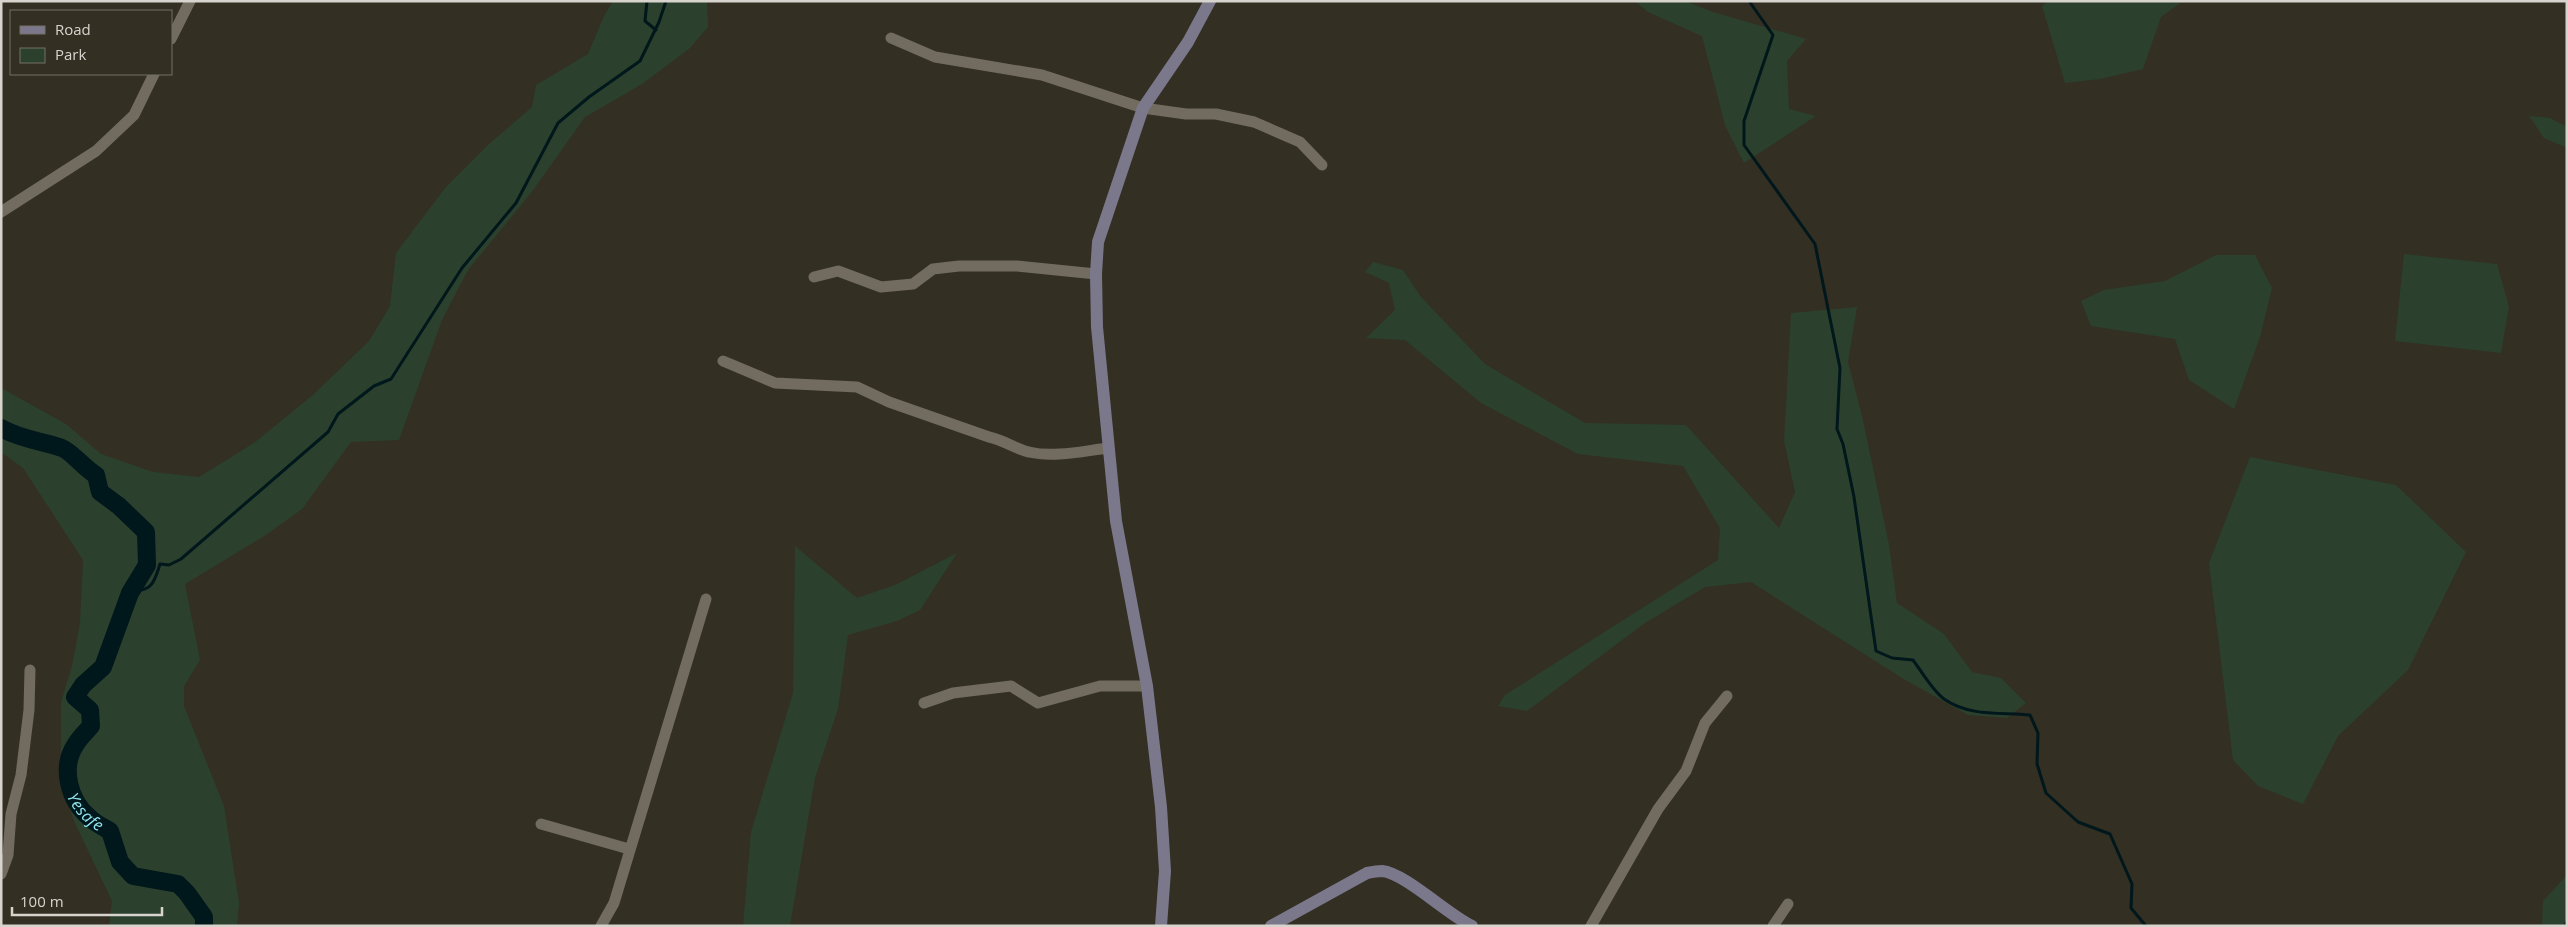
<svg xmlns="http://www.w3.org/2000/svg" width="2568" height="927" font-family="'Open Sans',sans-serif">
	<rect width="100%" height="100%" fill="#332f23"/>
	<path fill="#2b412d" d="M613,1H707L708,27L690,48L642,84L585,117L534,189L468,270L442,320L399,440L351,442L302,509L266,535L185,584L200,660L184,686V706L224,806L239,903L237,926H109L112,901L74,821L61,785V702L72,666L80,623L83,560L23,468L1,452V388L66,424L101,454L153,472L199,477L254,443L314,394L369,341L390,306L396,253L445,188L488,145L532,107L536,85L588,54L604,16Z
		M1635,1L1688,2L1713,12L1806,39L1787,61L1789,109L1816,116L1744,163L1725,125L1702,36L1648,12Z
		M2048,1H2183L2161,17L2143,69L2100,79L2065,83L2042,6Z
		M2529,116L2550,118L2567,127V148L2544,138Z
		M2404,254L2497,264L2509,307L2501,353L2395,341Z
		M2216,255H2255L2272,288L2260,337L2234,409L2189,380L2175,339L2091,326L2081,301L2104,290L2165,281Z
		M1373,262L1403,270L1421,297L1485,364L1585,423L1686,425L1779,528L1795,492L1784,441L1791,313L1857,307L1848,362L1863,420L1889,545L1897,603L1944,634L1972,672L2001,678L2026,703L2007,718L1968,715L1902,678L1751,582L1705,587L1645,623L1527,711L1498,706L1505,695L1718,560L1720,528L1683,466L1578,454L1481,403L1405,340L1366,338L1395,310L1389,283L1365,272Z
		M2250,457L2396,485L2466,552L2408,670L2338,736L2303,804L2258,786L2233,760L2209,563Z
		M795,546L857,598L895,585L957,553L920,610L897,621L848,635L838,709L815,778L790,926H743L751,832L793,693Z
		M2567,875V926H2542L2543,901Z"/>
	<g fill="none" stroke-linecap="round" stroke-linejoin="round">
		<path stroke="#00171b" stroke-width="3" d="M647,1L645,21L656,30
			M1749,1L1773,35L1744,121V145L1815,244L1840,368L1837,429L1843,444L1854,497L1876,651L1892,658L1913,660C1922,672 1932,690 1944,699C1970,717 2001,712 2030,715L2038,733L2037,764L2046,793L2078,822L2110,834L2132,884L2131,908L2146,926
			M132,590C152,593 155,580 160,564L169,565L181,559L328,432L338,414L374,386L391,379L462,268L516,203L558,123L589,97L640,61L659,22L666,1
			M2565,926L2567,921"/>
		<path stroke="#00171b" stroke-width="18" id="s1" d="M1,428C20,439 42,441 62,448C72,452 84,468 96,475L100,492L119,506L146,532L147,565L130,593L103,667L83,685L75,697L90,710L91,726C86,732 80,737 76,744C60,767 69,801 90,818C95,823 103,827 110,831L120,862L133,876L178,884L187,893L204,917V926"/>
		<path stroke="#716c5f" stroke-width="11" d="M891,38L935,57L1042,75L1143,108L1186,114H1216L1254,122L1300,142L1322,165
			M171,39L190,1
			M1,212L96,151L134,115L154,74
			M814,277L838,271L881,287L913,284L933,269L959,266H1017L1096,274
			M723,361L775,383L857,387L889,402L989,437C1004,440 1015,449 1029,452C1054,458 1083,451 1108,448
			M924,703L953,693L1011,686L1038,703L1100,686H1147
			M541,824L629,849
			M1,874L8,855L11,814L21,775L29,710L30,670
			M601,926L614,903L706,599
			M1591,926L1658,809L1686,771L1705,723L1727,696
			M1773,926L1788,904"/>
		<path stroke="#7c788c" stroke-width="12" d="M1161,926L1165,871L1161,807L1147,686L1116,521L1097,327L1096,274L1098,242L1143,108L1188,42L1210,1
			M1271,926L1367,873C1372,872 1378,871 1382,871C1405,873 1448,915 1472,926"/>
	</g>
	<g text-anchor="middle" stroke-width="5" stroke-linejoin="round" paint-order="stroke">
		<g font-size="16" font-style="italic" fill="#93eaf6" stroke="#332f23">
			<text dy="6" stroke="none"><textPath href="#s1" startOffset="506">Yesafe</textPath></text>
		</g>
	</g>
	<rect width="2568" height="927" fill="none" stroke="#d7d4cd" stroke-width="5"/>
	<rect x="10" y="10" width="162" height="65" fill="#332f23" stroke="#757167"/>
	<rect x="20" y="26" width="25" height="8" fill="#7c788c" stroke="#757167"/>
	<text x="55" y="35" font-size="15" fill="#d7d4cd">Road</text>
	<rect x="20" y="48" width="25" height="15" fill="#2b412d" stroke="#757167"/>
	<text x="55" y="60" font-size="15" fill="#d7d4cd">Park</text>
	<path d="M12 907v8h150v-8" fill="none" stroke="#d7d4cd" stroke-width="2.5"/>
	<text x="20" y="907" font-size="15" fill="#d7d4cd" stroke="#332f23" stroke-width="4" paint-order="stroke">100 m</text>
</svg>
